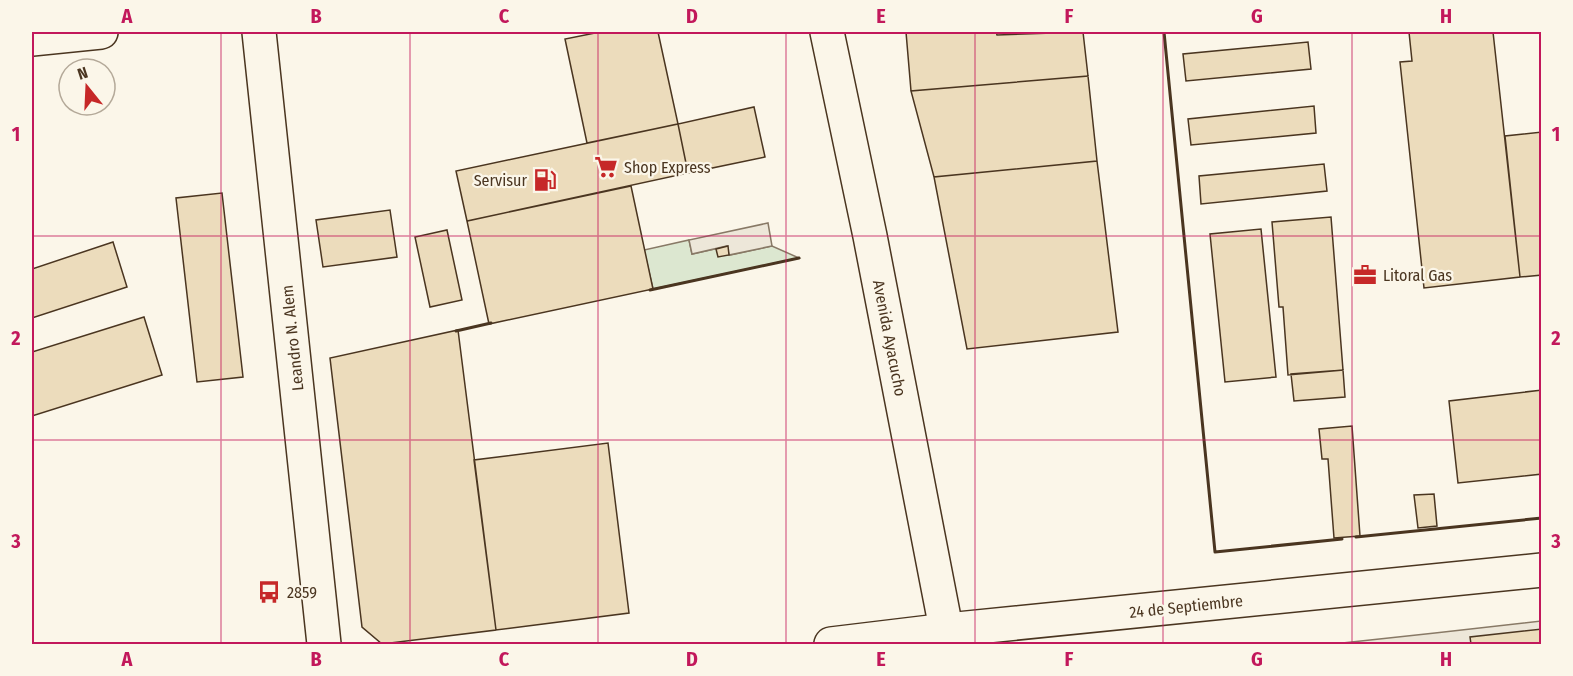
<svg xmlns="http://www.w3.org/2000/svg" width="1573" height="676" font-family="'Fira Sans Condensed',sans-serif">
	<rect width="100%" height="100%" fill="#fbf6e9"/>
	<path fill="#dce7d0" stroke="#887966" stroke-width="1.5" d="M689,240L692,254L728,246L730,255L772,246L799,258L653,289L644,250Z"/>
	<path fill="#ede7d9" stroke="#887966" stroke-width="1.5" d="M768,223L772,246L729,255L727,246L692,254L689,240Z
		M1541,621V644H1333L1435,633Z"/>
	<path fill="#ecdcbc" stroke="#4a3520" stroke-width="1.5" d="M600,32H658L678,124L587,143L565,39Z
		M906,32H996L997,35L1083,32L1088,76L911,91Z
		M1409,32H1493L1520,277L1424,288L1400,62L1412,61Z
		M1308,42L1311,69L1186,81L1183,54Z
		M1088,76L1097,161L934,177L911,91Z
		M1314,106L1316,133L1191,145L1188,119Z
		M754,107L765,157L688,173L678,124Z
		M678,124L688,173L467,221L456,171Z
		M1542,132V275L1520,277L1505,136Z
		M1097,161L1118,332L967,349L934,177Z
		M1324,164L1327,191L1201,204L1199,176Z
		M631,186L653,289L489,324L467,221Z
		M222,193L243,377L197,382L176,198Z
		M390,210L397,257L323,267L316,220Z
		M1331,217L1343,370L1288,375L1283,307H1279L1272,222Z
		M1261,229L1276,377L1225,382L1210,234Z
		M447,230L462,300L430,307L415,237Z
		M113,242L127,287L32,318V269Z
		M728,246L729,255L718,257L716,249Z
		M144,317L162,375L32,416V352Z
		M458,330L496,630L382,644L362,627L330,358Z
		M1343,370L1345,397L1294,401L1291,374Z
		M1542,390V474L1458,483L1449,401Z
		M1352,426L1360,536L1334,538L1328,459H1322L1319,429Z
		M608,443L629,613L496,630L474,460Z
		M1434,494L1437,526L1418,528L1414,495Z
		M1542,629V644H1471L1470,637Z"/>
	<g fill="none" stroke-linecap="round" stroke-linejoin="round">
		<g stroke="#4a3520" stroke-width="36">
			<path id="minor" d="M831,644L947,630L1542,570"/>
		</g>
		<g stroke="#4a3520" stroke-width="36">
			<path id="secondary" d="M259,32L324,644
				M827,32L870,236L949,644
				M32,39L101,32"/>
		</g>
		<use href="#minor" stroke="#fbf6e9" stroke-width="33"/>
		<use href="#secondary" stroke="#fbf6e9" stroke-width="33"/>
		<path stroke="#4a3520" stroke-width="3" d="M1164,32L1215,552L1342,539
			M650,290L799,258
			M456,331L491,323
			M1356,537L1542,518"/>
	</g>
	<path fill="none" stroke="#c2185b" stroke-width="1.5" stroke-opacity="0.55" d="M221,32V644M410,32V644M598,32V644M786,32V644M975,32V644M1163,32V644M1352,32V644M32,236H1542M32,440H1542"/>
	<defs>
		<g id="supermarket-bare" transform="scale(1.8)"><path d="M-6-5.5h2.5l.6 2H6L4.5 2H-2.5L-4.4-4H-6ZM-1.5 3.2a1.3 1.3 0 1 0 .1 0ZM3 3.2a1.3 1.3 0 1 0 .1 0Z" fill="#c62828" stroke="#fbf6e9" stroke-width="2.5" paint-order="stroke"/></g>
		<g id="fuel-bare" transform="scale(1.8)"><path d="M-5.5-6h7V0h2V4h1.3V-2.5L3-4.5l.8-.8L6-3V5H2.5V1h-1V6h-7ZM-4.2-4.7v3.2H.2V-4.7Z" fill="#c62828" stroke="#fbf6e9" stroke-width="2.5" paint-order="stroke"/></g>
		<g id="office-bare" transform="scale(1.8)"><path d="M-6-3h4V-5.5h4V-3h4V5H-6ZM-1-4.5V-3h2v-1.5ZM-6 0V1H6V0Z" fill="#c62828" stroke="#fbf6e9" stroke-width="2.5" paint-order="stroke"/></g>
		<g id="bus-bare" transform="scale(1.8)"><path d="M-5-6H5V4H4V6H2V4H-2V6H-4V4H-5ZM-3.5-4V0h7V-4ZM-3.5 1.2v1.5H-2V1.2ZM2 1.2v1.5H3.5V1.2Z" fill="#c62828" stroke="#fbf6e9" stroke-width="2.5" paint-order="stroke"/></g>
	</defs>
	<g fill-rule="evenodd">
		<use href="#supermarket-bare" x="606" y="167"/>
		<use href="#fuel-bare" x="545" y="180"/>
		<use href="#office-bare" x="1365" y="275"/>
		<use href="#bus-bare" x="269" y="592"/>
	</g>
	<g text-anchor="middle" stroke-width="4.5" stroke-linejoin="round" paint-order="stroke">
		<g font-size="16" fill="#4a3520" stroke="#fbf6e9" text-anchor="start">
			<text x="624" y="173">Shop Express</text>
			<text x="527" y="186" text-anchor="end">Servisur</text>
			<text x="1383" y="281">Litoral Gas</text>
			<text x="287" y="598">2859</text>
		</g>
		<g font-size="16" fill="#4a3520" stroke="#fbf6e9">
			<text transform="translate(292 338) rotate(-96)" y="6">Leandro N. Alem</text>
			<text transform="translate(890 338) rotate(79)" y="6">Avenida Ayacucho</text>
			<text transform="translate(1186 606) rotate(-6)" y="6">24 de Septiembre</text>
		</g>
	</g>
	<rect width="1573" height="676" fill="none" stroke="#fbf6e9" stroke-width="66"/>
	<g transform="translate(87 87) rotate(342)"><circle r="28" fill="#fbf6e9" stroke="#b4a999" stroke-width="1.5"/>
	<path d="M0-4.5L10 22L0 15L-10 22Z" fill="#c62828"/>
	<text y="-9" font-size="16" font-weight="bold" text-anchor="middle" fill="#4a3520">N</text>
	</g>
	<rect x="33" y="33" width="1507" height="610" fill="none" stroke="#c2185b" stroke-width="2"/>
	<g font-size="20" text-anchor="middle" font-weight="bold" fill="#c2185b">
		<text x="127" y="23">A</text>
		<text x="316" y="23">B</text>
		<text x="504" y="23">C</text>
		<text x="692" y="23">D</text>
		<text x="881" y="23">E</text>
		<text x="1069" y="23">F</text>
		<text x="1257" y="23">G</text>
		<text x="1446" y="23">H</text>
		<text x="16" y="141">1</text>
		<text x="1556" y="141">1</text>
		<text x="16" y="345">2</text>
		<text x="1556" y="345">2</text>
		<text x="16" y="548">3</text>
		<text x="1556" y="548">3</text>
		<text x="127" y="666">A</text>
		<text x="316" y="666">B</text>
		<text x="504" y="666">C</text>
		<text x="692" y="666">D</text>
		<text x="881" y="666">E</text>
		<text x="1069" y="666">F</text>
		<text x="1257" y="666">G</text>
		<text x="1446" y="666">H</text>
	</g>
</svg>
